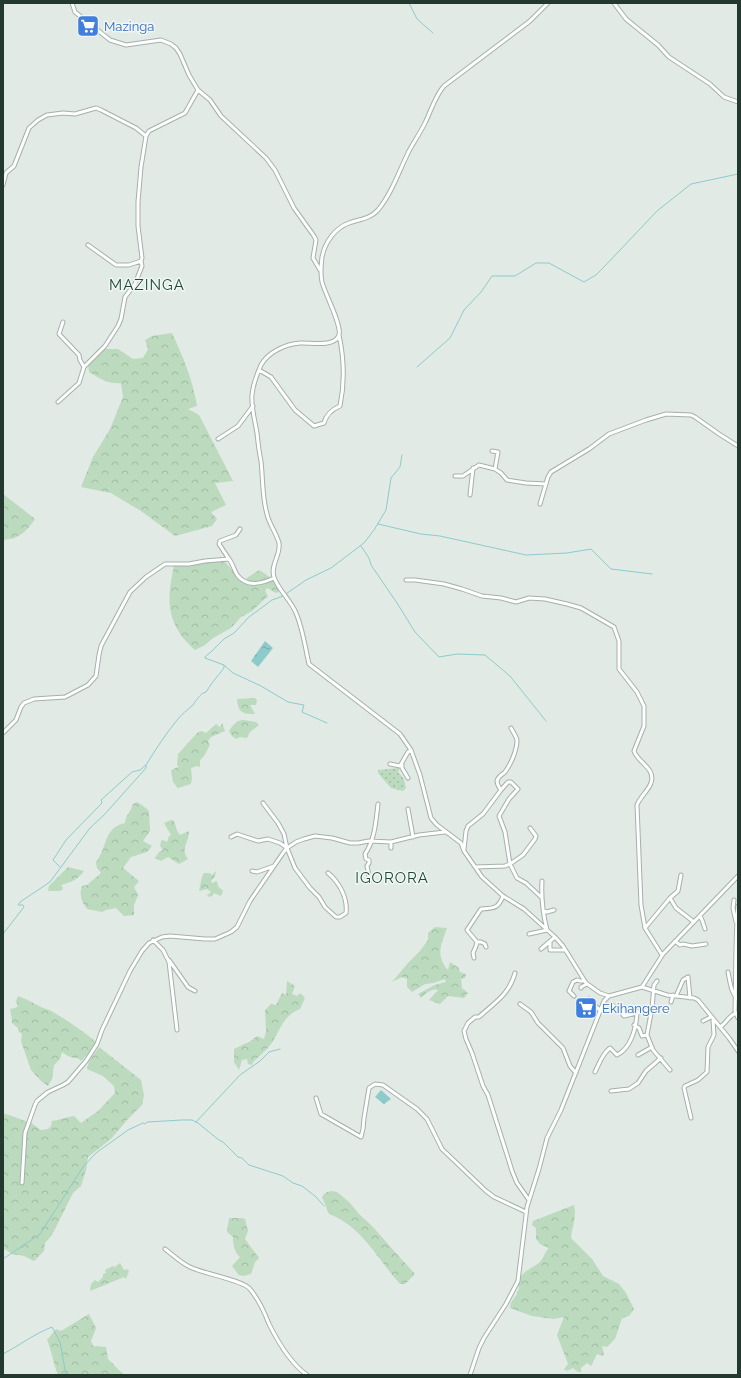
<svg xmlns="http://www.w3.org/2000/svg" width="741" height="1378" font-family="Raleway,sans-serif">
	<defs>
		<pattern id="forest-crowns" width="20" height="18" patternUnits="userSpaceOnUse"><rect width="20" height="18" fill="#bbdabe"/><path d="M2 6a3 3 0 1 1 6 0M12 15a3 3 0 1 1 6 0" fill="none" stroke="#a0bca4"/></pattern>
		<pattern id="park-dots" width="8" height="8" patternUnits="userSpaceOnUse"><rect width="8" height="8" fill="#bbdabe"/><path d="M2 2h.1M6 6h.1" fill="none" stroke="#a0bca4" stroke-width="1.8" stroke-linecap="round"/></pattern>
		<pattern id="water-ripples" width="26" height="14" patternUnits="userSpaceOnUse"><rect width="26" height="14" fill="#8dcbcb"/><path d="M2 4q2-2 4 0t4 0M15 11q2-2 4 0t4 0" fill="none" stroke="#73a6a5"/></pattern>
	</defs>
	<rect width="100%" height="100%" fill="#e1eae4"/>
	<path fill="url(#forest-crowns)" d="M172,333C183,357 193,380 197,406L188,409L199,415L233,481L215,483L226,505L211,512L217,519L212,526L175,536L141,511L111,493L81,487L93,457L110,429L123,397L121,383C110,385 99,378 89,372L88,364L98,349H118L133,359L143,358L148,349L145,340L152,336Z
		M3,494L35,519C26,532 19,539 3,540Z
		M224,561C233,570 237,579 248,584L247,578L259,570C269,575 275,582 279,592L276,593L267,588L265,591L268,596L252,611L241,617L231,628L213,638L205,645L195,650C191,647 188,643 184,639C165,615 168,594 174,566Z
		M255,698L257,700L256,705H250L255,714C242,714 238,712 237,699Z
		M243,720L256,722L259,725L250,732L247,738L240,737L236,739L232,736L229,731C233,725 235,721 243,720Z
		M222,723L225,731L211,737L208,741L210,745L204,756L200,760V767L197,766L191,768L192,778L191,784L178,788L173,782L171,771L175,768L179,767L177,765L178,754L198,732L201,731L206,733L216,724L220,727Z
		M137,802L142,805L149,811L150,831L143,841L152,846L147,852L131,857L123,868L139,881L134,887L138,895L134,905V915L124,916L116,908L106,910L102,912L87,909C81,901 79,895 82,886L87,885L101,873L97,868L96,862C108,847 103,828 125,823C126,813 131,813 133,804Z
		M171,820H173C177,826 175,829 180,835L189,831C189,843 180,848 188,859L179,864L168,857L161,861L155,858L159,852L163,850L160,846L161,841L163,840L167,842L169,836L171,835L164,823Z
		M68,867L84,871C78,880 71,882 61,885L63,889L60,891H48L49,886Z
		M216,871L215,876L211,881L212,883L217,881L218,886L223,891L221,896L214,893L212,896L209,897L207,895L210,893L211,892L207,889L199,891L202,877L204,873H209L212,875Z
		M435,927L447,928C441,945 435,955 448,970L450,962L459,968L460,972L466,974L465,978L461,979L462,988L468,993L464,998L448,996L440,1004L429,1000L438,990C432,988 425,994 421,998L418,994L435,985L446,982L445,979L433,983L425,984L412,992L407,987V979L402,977L392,982L408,963L420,951L428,940V933Z
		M287,981L295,986L292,994L297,996L300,993L305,998L300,1009C282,1016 281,1030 271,1044C266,1051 259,1056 253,1062L252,1065L248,1064L247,1059L242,1060L239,1070L234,1062V1049L251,1041L257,1036L264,1039L266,1031L265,1010L271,1004L276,1005L282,993L286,995Z
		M18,996C27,999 33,1003 41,1007C45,1009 49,1009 53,1012C68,1021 83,1031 96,1042L90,1052L81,1061L78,1058C71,1058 68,1056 62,1052L60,1059L54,1065L52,1079L48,1086L41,1081L31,1070L23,1047L21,1041L22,1034L18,1031V1028L12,1023V1020L10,1009L15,1008L18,1006L16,1001Z
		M99,1047L141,1080L144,1095L142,1105L127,1120L111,1139L88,1157L86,1170L81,1186L73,1193L52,1235L45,1243L44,1251L34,1261L24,1256L12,1254L3,1248V1113L31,1123L41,1130L48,1129L51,1126L52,1121C60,1120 66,1117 74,1116L81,1123L98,1111L115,1093L114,1086L103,1076L87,1069L89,1061Z
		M331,1191L337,1192L349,1202L359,1214L373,1227L394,1251L415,1274L405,1284H400C378,1260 362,1226 329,1214L322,1197L325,1193Z
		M574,1205C577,1217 572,1227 571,1238L592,1259L603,1276L619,1284L626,1293L634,1309L629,1316L622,1318L615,1339L607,1347L602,1346L604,1354L602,1356L597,1354L591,1366L587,1363L581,1368V1372H578L573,1368L567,1371L564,1369L568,1364L557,1335L564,1317L554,1319L532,1316L510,1308C510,1300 516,1298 518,1291C520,1288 518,1285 518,1282C521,1271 534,1268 541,1261C544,1257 544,1253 549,1248L540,1244L536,1239V1228L532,1225L533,1221Z
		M229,1218H241L245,1219L248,1231L245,1239L259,1258L255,1262L251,1274L244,1276L239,1275L232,1266L240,1257C234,1252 233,1244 233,1237L227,1232Z
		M120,1263L124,1270L127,1269L129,1271L126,1279L124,1277L90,1291L91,1284L95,1280L98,1282L103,1277V1274L106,1273L105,1270L113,1266L115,1267Z
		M89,1314L96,1328L91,1341L93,1346L106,1347L108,1359L124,1375H58C53,1363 52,1351 47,1340L56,1329L61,1331Z"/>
	<path fill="url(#park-dots)" d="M399,768H400L398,772L404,779L406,788L403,791L391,788L378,773V770Z"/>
	<path fill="url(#water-ripples)" d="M265,641L273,648L258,667L251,661Z
		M381,1090L391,1099L384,1104L375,1097Z"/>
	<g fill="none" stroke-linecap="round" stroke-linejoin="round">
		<path stroke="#8dcbcb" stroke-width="1" d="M409,3L417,19L433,33
			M417,367L450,338L464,310L481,292L492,276H515L536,263H549L584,282L596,275L603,268L657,211L691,184L738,174
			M378,524L421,534L440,536L526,555L567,553L591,549L611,569L652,574
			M361,546L369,558L371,565L397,603L415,632L439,657L457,654L485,655L510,676L546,721
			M224,665L233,673L261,686L288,702L304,705L302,712L327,723
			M60,867L53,860L66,840L102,803L101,800L132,772L140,770L146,765
			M3,934L24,907L23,905H18L20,902L50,882L90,828L104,815L146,768V765C156,749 166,733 178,719C182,714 187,710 192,706C197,700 199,694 206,692L212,683L224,668V665L205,658V657L212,651L224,639L234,633L249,617L272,600L283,596L306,580L331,568L364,543L374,530L386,510L391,478L400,467L402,455
			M196,1122L240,1075L260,1061L269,1052L280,1049
			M3,1259L40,1234L83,1167L96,1153L128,1130L143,1123L145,1124L147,1122L182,1120H192L198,1123L219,1140L223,1142L238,1157L242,1158L249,1165L283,1176L293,1183L302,1186L315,1196L324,1206
			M3,1354C20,1345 34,1334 52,1327L60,1342L66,1375"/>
		<g stroke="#a4b1aa" stroke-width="5">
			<path id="minor" d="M72,3L75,12L110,40L126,45L161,40L171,44L176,48L180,54L189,75L198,90L210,100L221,116L266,158L275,170L294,208L314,236L316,240L313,258L320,270
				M548,3L530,21L444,86C435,96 431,111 425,123C420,133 414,142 409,151C399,171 392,193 378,210C370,219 360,219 349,223C335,228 325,242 322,257C321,266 320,273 322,282C325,294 342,325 339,335C335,348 309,342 300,343C286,344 268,352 261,365C257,374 253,384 252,395C251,407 255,421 257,433C258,443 259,452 261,461C263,479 262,497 267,514C269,524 276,532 279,543C281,555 270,565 274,577C278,590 291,600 296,613C303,629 305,647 309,664L400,734L411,750L420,775L431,818L437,825L461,843L464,851L482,877L503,896L524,909L555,937L563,946L586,983L600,993L609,996
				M614,3L626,19L658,45L669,57L710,84L724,97L738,102
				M3,185L6,173L14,166L29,128L38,120L47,115L63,113L75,114L96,108L101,110L136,128L146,136
				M88,245L116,265H129L141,261L142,258L138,226V202L141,167L146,136L149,131L185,113L198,90
				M63,322L59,334L79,355L80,360L84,367
				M259,370L271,377L295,410L314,426L324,423C326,415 333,409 340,406C345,382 344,358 339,335
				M58,402L79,383L84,367L105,346L118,326L121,319L125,297L135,284L142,266L141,261
				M218,439L238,426L253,406
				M492,451L498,452L495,469
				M455,476H463L479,465L495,469L501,473L507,480L526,483L546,484
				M470,495L473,468
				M540,504L548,477L551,472L589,449L609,434L646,420L666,414L691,415L695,417L719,434L738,446
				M229,559L219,544L220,541L236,535L240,529
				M406,580H415L444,584L462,589L482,596L501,598L516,602L529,598L545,599L567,604L581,608L614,627L619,641V669L637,692L644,706V726L634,751C638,763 656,768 651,783C648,791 640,797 637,805L641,905L645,928L662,955
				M3,733L16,720L21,707L24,703L34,699L65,697L88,685L96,676L99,655L101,646L130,592L146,577L165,564H189L205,561L229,559C233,564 234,571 238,576C248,588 263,583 274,578
				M390,764L400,766L408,752L411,750
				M402,764V768L408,778
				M263,803L278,823L284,834L287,848
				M408,809L413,837
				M530,828L536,836L535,839L523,855L510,864L517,878L526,883L542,898
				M231,837L237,834L258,841L268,839L280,843L287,848L295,868L310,888L319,897L325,907L336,917H340L346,913C348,898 339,882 328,873
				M391,842V848
				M464,849L466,831L468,826L483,814L501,790C499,787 497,785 497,781C498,776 502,775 505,772C511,764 517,750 517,740C516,736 513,732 511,728
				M475,867L505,866L510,864L505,832L499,816L509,799L518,789L511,782H508L501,790
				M252,871L257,872L274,866
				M369,882V876L367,866L369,863V860L366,859L365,854C375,840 376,820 378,804
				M670,898L676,908L694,922
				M734,900L733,908L736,922
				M738,906C735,941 736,976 735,1011L738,1018
				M544,911L547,912L554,910
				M700,916L702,920L705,929
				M645,928L670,898L678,891L681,875
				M529,934L547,930C543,914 541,898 542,881
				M153,940L163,950L169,962L177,1030
				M550,941V950H565
				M675,941L680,945L683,944L692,946L706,944
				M477,942H481L485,944L486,947
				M541,949L555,937
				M474,958L473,953L476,946L477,942L467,930L481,909C494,908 498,909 503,896
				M169,960L188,987L195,991
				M728,972C730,981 731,994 738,999
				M515,973C509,995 494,1003 479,1017H475L468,1023L464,1031L466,1039L472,1053L483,1086L488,1095L508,1158L512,1171L517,1183L529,1200
				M642,987L667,995L694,998L698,1000L729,1038L738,1051
				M581,988V987L587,984
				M574,996L569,991L573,982L577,980L580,981H585
				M676,996L683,980L688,977L690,998
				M589,999V1004L594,1005L601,1011
				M671,1002L673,995
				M520,1004L531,1012L538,1023L563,1048L570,1066L576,1073
				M603,1005H611L623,1009L640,1012
				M652,1008L647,1035L653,1050L670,1070
				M624,1009L623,1015L624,1016L637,1013L652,1008L654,985L657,981
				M703,1021L711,1017
				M634,1025L639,1028L642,1036L647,1035
				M720,1027C727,1023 728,1016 736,1013
				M638,1055L652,1047
				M595,1072C599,1064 602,1054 610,1048L617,1055C631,1048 636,1029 637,1013
				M611,1091L629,1089L638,1083L646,1071L661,1058
				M316,1098L321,1114L361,1137L363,1129L364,1118L369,1088L375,1084L383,1085L417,1109L427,1119L442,1149L486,1191L494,1197L526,1212
				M691,1118L684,1088L685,1086L698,1080L707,1072L708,1047L714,1035L713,1020
				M22,1183L25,1133L35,1105L37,1101L48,1092L63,1085L68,1082L86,1061L97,1044L102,1030L130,971L142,951L149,943L162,937L170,936L205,939H215L231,932L237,927L250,901L283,853L287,848L296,842L304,839L315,836L332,838L350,843H358L369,841L391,842L419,835L445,832
				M165,1249C173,1255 181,1263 190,1267C204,1274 243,1280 250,1289C259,1300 264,1311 269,1324C278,1342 290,1363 307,1375
				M470,1375L479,1348L484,1338L506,1304L518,1281L527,1207L539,1169L547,1138L561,1110L604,1001L609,996L642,987L663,954L738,876"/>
		</g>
		<use href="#minor" stroke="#fff" stroke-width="3"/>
	</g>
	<defs>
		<g id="supermarket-square" transform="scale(1.15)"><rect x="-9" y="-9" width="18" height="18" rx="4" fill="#3f7fe0" stroke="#f1f7f3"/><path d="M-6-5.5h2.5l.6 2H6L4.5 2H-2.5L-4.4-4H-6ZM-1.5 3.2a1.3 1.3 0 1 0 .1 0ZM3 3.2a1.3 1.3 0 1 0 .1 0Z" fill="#fff"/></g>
	</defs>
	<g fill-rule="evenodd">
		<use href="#supermarket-square" x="88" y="26"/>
		<use href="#supermarket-square" x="586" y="1008"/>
	</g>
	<g text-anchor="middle" stroke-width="3" stroke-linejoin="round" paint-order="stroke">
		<g font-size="13" fill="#366cbe" stroke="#f1f7f3" text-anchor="start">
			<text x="104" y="31">Mazinga</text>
			<text x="602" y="1013">Ekihangere</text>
		</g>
		<g font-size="15" letter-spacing="1" fill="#204939" stroke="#f1f7f3">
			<text x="147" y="290">MAZINGA</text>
			<text x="392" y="883">IGORORA</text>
		</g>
	</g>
	<rect width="741" height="1378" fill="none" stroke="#23392f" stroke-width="8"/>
</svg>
